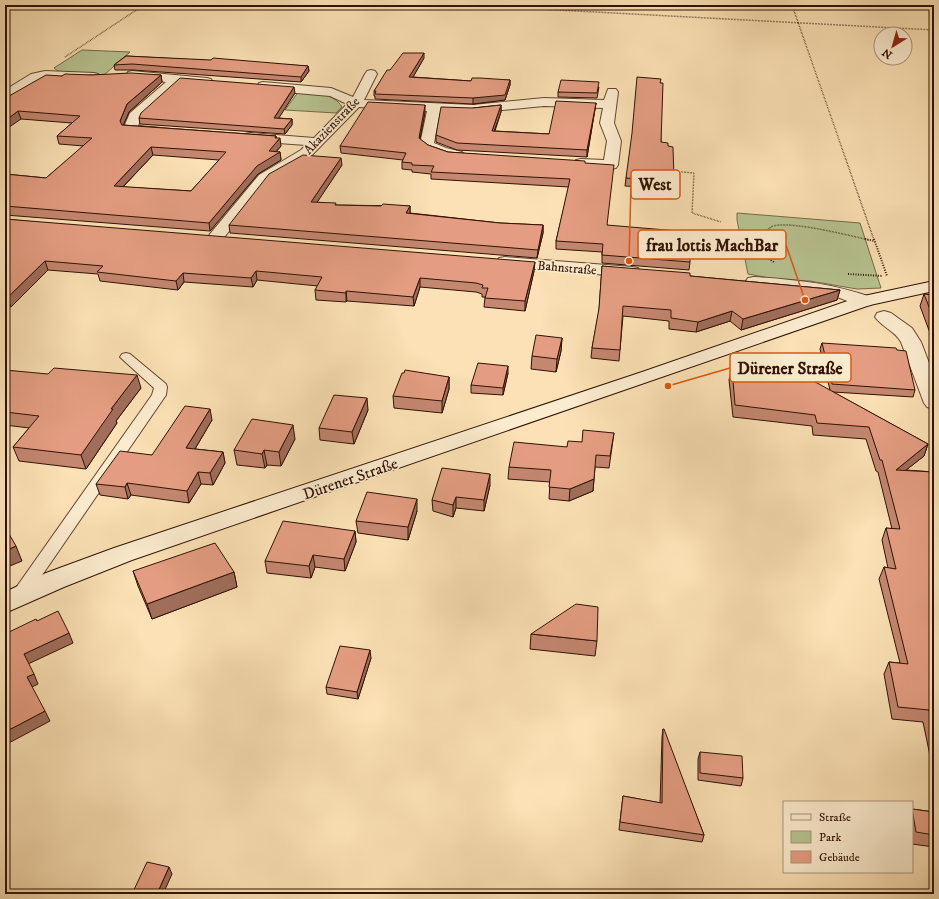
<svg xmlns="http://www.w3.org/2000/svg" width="939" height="899" font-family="'IM FELL DW Pica',serif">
	<rect width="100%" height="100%" fill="#fbe1b5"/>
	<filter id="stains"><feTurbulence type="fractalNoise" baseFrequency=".005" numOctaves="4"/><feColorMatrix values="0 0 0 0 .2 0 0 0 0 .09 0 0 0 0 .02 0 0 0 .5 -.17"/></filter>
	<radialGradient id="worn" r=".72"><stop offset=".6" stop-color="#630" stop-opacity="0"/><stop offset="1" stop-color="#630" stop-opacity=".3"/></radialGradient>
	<path fill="#b8c492" stroke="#746b4a" d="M82,50L130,52L104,75L61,73L54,68Z
		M299,91C314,93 334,93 342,107L336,113L285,110Z
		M737,213L860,223L881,288L857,289L810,281L775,279L748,274L737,220Z"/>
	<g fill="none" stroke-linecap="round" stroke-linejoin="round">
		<g stroke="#634630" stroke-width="2">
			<path id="lane" d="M126,353L130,354L166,384L167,387L166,395L25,600L19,602L13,600L11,596L13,592L152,395L154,388L120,357L122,354Z"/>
		</g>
		<g stroke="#634630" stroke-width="2">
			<path id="street" d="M371,70L375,71L377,74L364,100L473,105L544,98L604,100L608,89H616L618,92L614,123L621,141L618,165L616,168C604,171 588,169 576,166L574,163L576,160L581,159L604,160L607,141L600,123L603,108L544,106L473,113L440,112L434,143L446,148L462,152L464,155L462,158C450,161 427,155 420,144L427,111L359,107L311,156L269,181L222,240L216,242L210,240L208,237L210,234L259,175L301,150L306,145L250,141L245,140L243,137L245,134L250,133L314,138L347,104L330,96L263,90L259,89L257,86L259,83L263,82L331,88L353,97L365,74L367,71Z
				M45,71L94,73L98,74L100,77L98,80L94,81L45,79L39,80L9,98L5,99V90L31,74Z
				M132,71L207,78L211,79L213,82L211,85L207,86L179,83L141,118L138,126L161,128L163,131L161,134C150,136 136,134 125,132L123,129L130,113L166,82L128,78L126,75L128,72Z
				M505,257L632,267L638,268L641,272L638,276L632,277L499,266L496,262L499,258Z
				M754,277C797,280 830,283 871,297L874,301L871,305C858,308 846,299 833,296C805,290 775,293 748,286L745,282L748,278Z
				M884,311L891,313L912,328L921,342L934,376V409L927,407L924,403L901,342C895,331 882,327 875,317L877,313Z"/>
		</g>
		<g stroke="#301203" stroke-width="2">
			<path id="secondary" d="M934,281V291L870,305L132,560L64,587L5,613V592L46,573L114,548L642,372L859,297Z"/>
		</g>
		<path stroke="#301203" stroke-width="1.5" stroke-dasharray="0.5 1" stroke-linecap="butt" d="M463,5L934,30
			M792,5L874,240
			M65,57L144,5
			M672,171L694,173L692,213L721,222
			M766,240L764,234C766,232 768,229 771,227C784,219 852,236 869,240"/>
		<path stroke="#301203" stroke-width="2" stroke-dasharray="1 1.5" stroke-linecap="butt" d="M766,239L767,242L764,255L775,263
			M865,239L875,241
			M874,239L887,276
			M723,242L754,244L767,242
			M848,274L883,276"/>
		<use href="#lane" fill="#fceccf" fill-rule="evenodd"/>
		<use href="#street" fill="#fceccf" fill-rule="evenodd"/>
		<use href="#secondary" fill="#fceccf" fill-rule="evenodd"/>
	</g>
	<path fill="#c48770" stroke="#301203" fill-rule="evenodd" d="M126,56L308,66L309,71L301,82L133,70H115L114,65Z
		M424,58L413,77L471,81L510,80V85L505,100L473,104L375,99V96H374V91L390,70Z
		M91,75H161L162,82L129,112L123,125L276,136V138L281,146L276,152H280L281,160L258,174L210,231L5,215V174L46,178L84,146L59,144L57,136L72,123L21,119L9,96L62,76ZM153,155L219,160L191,191L123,187Z
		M660,83L661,142L668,146L674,179L672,187L656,186V188L625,186L626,178Z
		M599,87L597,98L558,97V92Z
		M295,93L278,118L292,119V125L285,134L140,124L139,118Z
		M596,103L587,157L457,150L436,142V135L473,108L501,105V112L495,131L549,134Z
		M425,112L420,139L428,145L448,152L585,163L607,225L690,262L689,270L602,263V252L556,249V241L569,187L431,179V174L412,172V170L402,169V162L403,160L341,153L340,146Z
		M342,165L317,202L336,205L410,206V213L500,223L543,225V233L537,258L230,233L229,225Z
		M5,219L534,271L525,311L484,307L485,297H482V294L476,292L420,287L414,306L347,301L346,302L316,300L315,290L318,286L257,280L253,287L184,282L178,290L100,281L98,274L48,270L11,307L5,306Z
		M602,266L690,276L840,290L837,300L741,330L730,321L696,332L669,329V321L623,316L619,361L591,358L592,348L599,311Z
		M924,294L934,295V334L930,333L920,306Z
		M562,338L561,351L556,372L531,369L532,356Z
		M822,343L915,390L913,397L833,392L928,444L924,456L906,470L934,472V775L923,722L892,719L884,674L889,662L900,663L879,579L884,567L888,568L882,540L886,528L892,529L878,472L876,471L866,439L813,435L812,426L733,417L729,380L732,368L830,390L820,349Z
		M5,370L141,388L116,421L117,423L86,469L19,461L13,447L29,428L5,425Z
		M508,373L503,395L471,393V385Z
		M449,377V389L442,413L394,408L393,396Z
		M368,410L354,444L320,440L319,428Z
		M212,420L195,449L223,452L225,463L213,485L201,484L189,503L131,495L128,499L100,495L96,484L152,455Z
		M614,433L609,468L595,467L593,491L569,501L549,499L550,482L508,479L509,467L567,447L582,442Z
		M295,439L281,466L267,465L265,468L237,465L234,450Z
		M490,485L484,511L456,508L453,517L433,511L432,500Z
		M417,511L408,540L358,533L356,521Z
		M355,531L356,542L345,571L315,567L311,578L267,573L265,561Z
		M133,571L234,572L237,587L152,619L138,586Z
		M531,634L597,641L595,656L530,649Z
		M371,658L358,699L327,694L326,687Z
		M663,729L704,835L702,842L619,830L623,796L660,803L662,737Z
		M700,752L743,778L741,786L698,780V759Z
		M912,809L934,812V847L912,844Z"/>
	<path fill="#a06e5b" stroke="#301203" d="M424,53V58L410,82L409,77Z
		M308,66L309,71L301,82V77Z
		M161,75L162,82L129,112L122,128L120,121L127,104Z
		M510,80V85L505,100L473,104V98Z
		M294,87L295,93L275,124L274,118Z
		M596,103L587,157V150Z
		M425,105V112L419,145V138Z
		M501,105V112L492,137V131Z
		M18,111L21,119L5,130V121Z
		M292,119V125L285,134L284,129Z
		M276,136L277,142L280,138L281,146L272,156L280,152L281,160L258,174L210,231L209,223L269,151Z
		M151,147L153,155L116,194L114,186Z
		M341,158L342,165L312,210L311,202Z
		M410,206V214L406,213Z
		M543,225V233L537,258L538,250Z
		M45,261L48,270L11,307L7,298Z
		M535,262L534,271L525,311V301Z
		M256,271L257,280L253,287L251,278Z
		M183,273L184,282L178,290L176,281Z
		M420,278V287L414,306L413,297Z
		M840,290L837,300L741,330L743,319Z
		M346,291L347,301L346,302Z
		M732,311L730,321L696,332L698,322Z
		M562,338L561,351L556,372L557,359Z
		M508,366V373L503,395V388Z
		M137,375L141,388L116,421L117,423L86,469L81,455L111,409Z
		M449,377V389L442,413V401Z
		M367,398L368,410L354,444L352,432Z
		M210,409L212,420L189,459L186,448Z
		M293,425L295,439L281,466L279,452Z
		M928,444L924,456L892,481L896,470Z
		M264,450L267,465L265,468L262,454Z
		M223,452L225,463L213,485L210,473Z
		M198,472L201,484L189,503L187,491Z
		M490,474V485L484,511V500Z
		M594,479L593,491L569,501L570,489Z
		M127,483L131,495L128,499L125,487Z
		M456,497V508L453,517V505Z
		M417,499V511L408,540V527Z
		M355,531L356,542L345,571L344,559Z
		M16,546L22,561L5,568V551Z
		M313,555L315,567L311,578L309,566Z
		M234,572L237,587L152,619L147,604Z
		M69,633L73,643L28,664L24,654Z
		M370,650L371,658L358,699L357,692Z
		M34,674L38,684L32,687L27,677Z
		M45,711L50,721L5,745V732Z
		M169,867L172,874L163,894H157Z"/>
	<path fill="#e49d82" stroke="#301203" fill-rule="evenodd" d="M403,53H424L409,77L471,81L472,78H480L510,80L505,95L473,98L375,94L376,91H374L387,70H390Z
		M126,56L211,60L213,58L308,66L301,77L132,64L114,65Z
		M131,73L161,75L127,104L120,121L122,125L276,136L275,138H280L269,151L280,152L257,166L209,223L5,206V174L46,178L92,138L57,136L80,116L18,111L5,121V96H9L46,75L62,76L65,74L91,75ZM151,147L226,152L191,191L114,186Z
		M637,77L661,79L660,83H663L661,142L668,143V146L673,147L674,179L657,178V180L626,178L632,133Z
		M180,78L294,87L274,118L292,119L284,129L139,118L141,113Z
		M561,80L599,82L597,93L558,92Z
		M556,101L596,103L587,150L457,143L436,135L441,107L473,108L501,105L492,131L549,134Z
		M368,102L425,105L419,138L428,145L448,152L585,161V163L614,165L607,225L678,231L691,238L690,262L602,255L603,244L556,241L570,179L431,172L434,166L412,165V163L402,162L406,153L340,146Z
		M303,155L341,158L311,202L336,203L335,205L381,206L383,204L410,206L406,213L500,223L543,225L538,250L229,225L269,174Z
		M5,219L535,262L525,301L485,298L488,288H482L483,285L476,283L420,278L413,297L346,291V293L315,290L322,277L256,271L251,278L183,273L176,281L97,272L103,266L45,261L7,298L5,297Z
		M602,266L690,273V276L840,290L743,319L732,311L698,322L671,318V310L623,306L620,350L592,348L599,308Z
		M924,294L934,295V320Z
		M536,335L562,338L557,359L532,356Z
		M822,343L896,348L897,350L906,351L915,390L832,384Z
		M478,363L508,366L503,388L471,385Z
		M54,368L137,375L111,409H113L81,455L13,447L39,416L5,412V370L48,374Z
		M732,368L799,373L928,444L896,470L934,472V735L929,710L898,707L889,662L908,664L884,567L896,569L886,528L900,529L882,460H880L869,427L817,423L815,415L735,405Z
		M405,370L449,377L442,401L393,396L402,373H404Z
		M334,395L367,398L352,432L319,428Z
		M185,406L210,409L186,448L223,452L210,473L198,472L187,491L127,483L125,487L96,484L120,451L152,455Z
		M252,419L293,425L279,452L264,450L262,454L234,450Z
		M583,430L614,433L610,456L596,455L594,479L570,489L549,487L551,470L509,467L514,442L567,447L568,441L582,442Z
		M442,468L490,474L484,500L456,497L453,505L432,500Z
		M367,492L417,499L408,527L356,521Z
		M283,521L355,531L344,559L313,555L309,566L265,561Z
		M5,527L16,546L5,551Z
		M215,543L234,572L147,604L133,571Z
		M576,604L598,607L597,641L531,634Z
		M58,611L69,633L24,654L34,674L27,677L45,711L5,732V634L36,619L37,621Z
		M340,646L370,650L357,692L326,687Z
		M663,729H664L704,835L620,822L623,796L662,803Z
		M700,752L742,756L743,778L700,773Z
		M912,809L934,812V835L916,832Z
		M147,862L169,867L157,894H132Z"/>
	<g text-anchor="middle" stroke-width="3.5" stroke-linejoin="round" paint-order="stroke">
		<g font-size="13" fill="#301203" stroke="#fceccf">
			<text transform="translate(331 125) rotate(-46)" y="5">Akazienstraße</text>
			<text transform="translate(567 267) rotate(5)" y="5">Bahnstraße</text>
		</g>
		<g font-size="16" fill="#301203" stroke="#fceccf">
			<text transform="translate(350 478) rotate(-19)" y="6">Dürener Straße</text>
		</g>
	</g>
	<path fill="none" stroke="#df550c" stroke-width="1.5" d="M629 261L631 184M805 300L786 245M668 386L730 368"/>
	<g fill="#df550c" stroke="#fceccf" stroke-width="1.5">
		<circle cx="629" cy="261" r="4"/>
		<circle cx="805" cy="300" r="4"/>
		<circle cx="668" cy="386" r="4"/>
	</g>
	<g fill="#fceccf" stroke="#df550c" stroke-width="1.5">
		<rect x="631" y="170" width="49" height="29" rx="4"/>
		<rect x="638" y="230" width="148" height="29" rx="4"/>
		<rect x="730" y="353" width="121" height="29" rx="4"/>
	</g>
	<g font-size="17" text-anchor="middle" font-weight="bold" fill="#301203">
		<text x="655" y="190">West</text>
		<text x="712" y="251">frau lottis MachBar</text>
		<text x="790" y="374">Dürener Straße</text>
	</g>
	<rect width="939" height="899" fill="none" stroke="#fbe1b5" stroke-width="20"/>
	<rect x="6" y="6" width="927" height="887" fill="none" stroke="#301203" stroke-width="2"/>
	<rect x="10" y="10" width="919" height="879" fill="none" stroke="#301203"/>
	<rect x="783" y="801" width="130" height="72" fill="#fceccf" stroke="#aa957d"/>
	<rect x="791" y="814" width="20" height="6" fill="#fceccf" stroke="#aa957d"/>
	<text x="819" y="821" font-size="12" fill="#301203">Straße</text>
	<rect x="791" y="831" width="20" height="12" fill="#b8c492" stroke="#aa957d"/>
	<text x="819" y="841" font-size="12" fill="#301203">Park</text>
	<rect x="791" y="851" width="20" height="12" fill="#e49d82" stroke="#aa957d"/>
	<text x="819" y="861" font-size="12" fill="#301203">Gebäude</text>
	<g transform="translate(893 46) rotate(217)"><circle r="19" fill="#fceccf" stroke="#aa957d"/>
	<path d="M0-3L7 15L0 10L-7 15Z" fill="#8f2418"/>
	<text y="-6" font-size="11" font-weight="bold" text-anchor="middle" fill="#301203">N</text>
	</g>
	<rect width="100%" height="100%" filter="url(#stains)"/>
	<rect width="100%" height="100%" fill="url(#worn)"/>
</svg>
